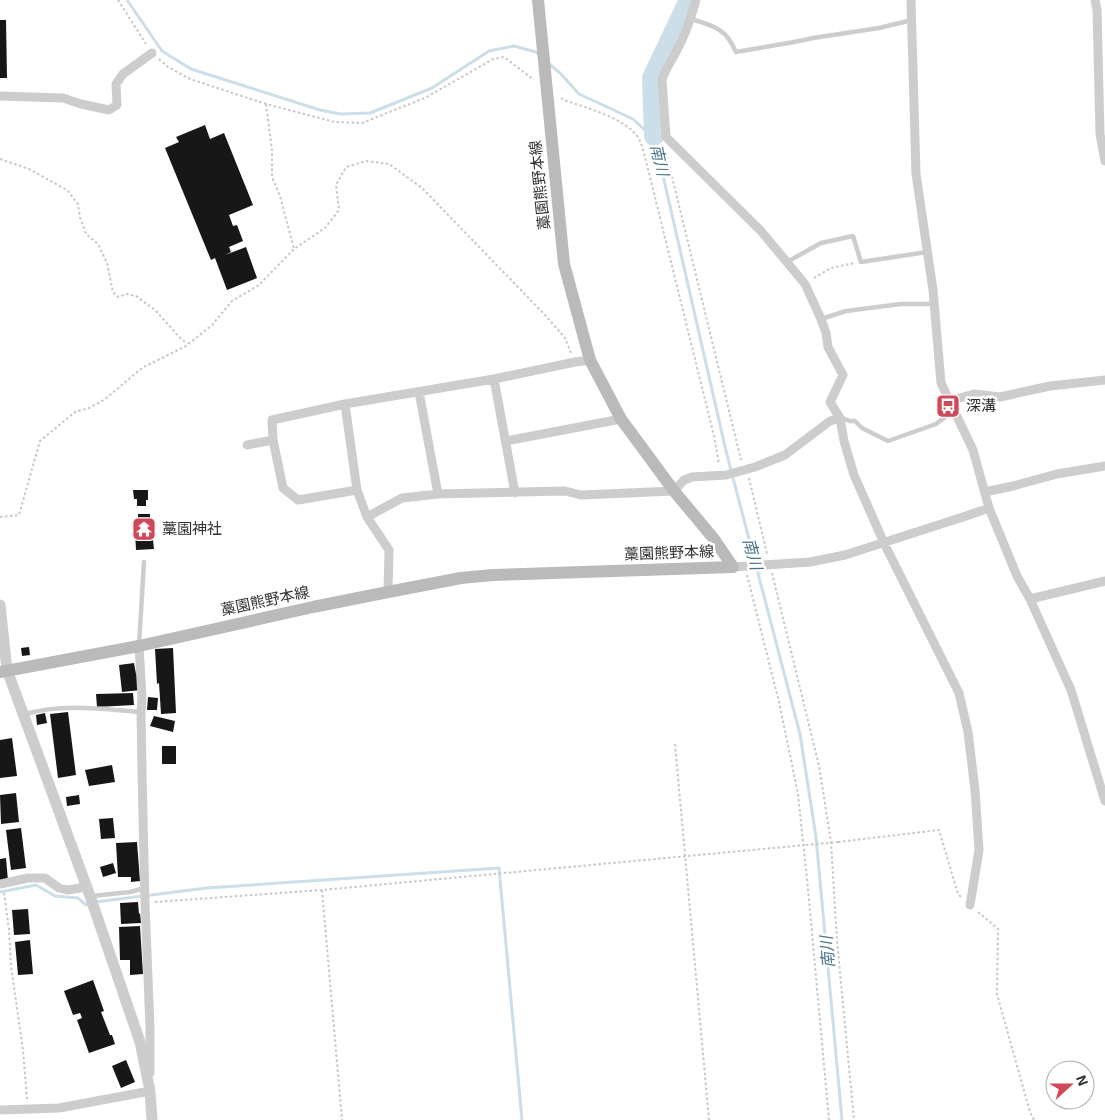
<svg xmlns="http://www.w3.org/2000/svg" width="1105" height="1120" font-family="'Exo 2','Noto Sans JP',sans-serif">
	<rect width="100%" height="100%" fill="#fff"/>
	<g fill="none" stroke-linecap="round" stroke-linejoin="round">
		<path stroke="#ccdee7" stroke-width="3" d="M127,0L162,51L191,69L320,110L341,114L370,113L432,88L489,51L514,46L536,52L540,55
			M548,63L560,73L579,94L633,119L649,134L654,136L726,451L800,734L816,837L842,1120
			M0,892L36,885L55,896L78,898L86,905L89,904
			M95,902L207,888L499,868L522,1120"/>
		<path stroke="#ccdee7" stroke-width="20" d="M654,136L652,78L689,0"/>
	</g>
	<path fill="#171717" d="M0,20H6L7,78H0Z
		M205,125L210,139L224,133L253,205L229,215L233,226L237,225L243,241L229,247L231,252L225,255L246,247L257,278L227,290L215,258L211,260L165,148L179,142L176,137Z
		M133,490H148V500H146V506H137V499H134Z
		M138,514H150V523H138Z
		M152,530L154,549L136,550L135,531Z
		M29,647L30,655L22,656L21,648Z
		M173,648L176,713L161,714L159,683L157,684L155,649Z
		M134,663L136,674H139L141,690L122,692L119,665Z
		M133,693L134,705L97,707L96,694Z
		M148,697L158,698L157,710H147Z
		M68,712L76,775L58,778L50,714Z
		M45,713L47,723L37,725L36,715Z
		M154,716L175,721L173,732L150,726Z
		M12,738L17,776L0,778V740Z
		M162,746H176V764H162Z
		M112,765L115,782L89,786L85,770Z
		M16,793L19,822L1,824L0,795Z
		M79,795L80,804L67,806L66,797Z
		M113,818L115,838L101,839L99,819Z
		M21,828L26,868L11,870L6,830Z
		M137,842L140,881L131,882V877H118L116,843Z
		M6,858L8,881H0V859Z
		M113,863L116,873L103,877L100,867Z
		M138,902L139,914L140,913L141,923L121,924L120,903Z
		M28,909L30,934L14,935L12,910Z
		M140,926L143,974L130,975V960H120L119,927Z
		M30,940L33,974L18,975L15,942Z
		M93,980L104,1011L101,1012L110,1035H112L115,1044L89,1053L77,1020L82,1018L80,1013L73,1015L64,991Z
		M126,1060L135,1082L121,1088L112,1066Z"/>
	<g fill="none" stroke-linecap="round" stroke-linejoin="round">
		<path stroke="#c7c7c7" stroke-width="2" stroke-dasharray="2.5 2.5" stroke-linecap="butt" d="M118,0L146,44
			M159,59L168,67L190,79L266,104L335,122L362,123L427,97L493,59L504,57L534,80
			M561,98L564,100C586,108 627,118 639,139C642,145 644,154 646,161L714,436L719,464
			M266,104L272,150V177L280,196L294,249
			M666,152L741,460
			M0,159L29,169L67,190L78,204L80,217L86,234L98,244L107,263L113,292L118,297L127,294L136,296L155,310L182,340L188,343
			M814,278L831,268L854,263
			M749,478L767,554
			M0,517L19,515L40,441L75,412L89,408L104,400L142,368L186,346L212,325L232,301L259,285L294,249L325,228L339,210L336,185L346,167L366,161L389,164L422,188L546,316L565,338L571,353
			M772,573L819,766L831,842L837,941L854,1120
			M747,575L779,702L798,794L808,889L829,1120
			M675,744L709,1120
			M838,842L939,830L958,894L961,897
			M322,890L342,1120
			M4,893L9,930L11,966L23,1050L27,1099
			M155,902L322,890L806,845
			M978,912L998,929L997,994L1030,1112L1034,1120"/>
		<path stroke="#cdcdcd" stroke-width="4.5" d="M691,19C704,23 722,27 730,41C732,44 734,48 736,52L794,42L813,38L879,28L912,20
			M787,262L821,243L853,236L861,262L927,252
			M821,319L846,311L901,304H934
			M841,418L850,421H855L862,428L888,441L936,424L954,410
			M139,645L144,562
			M25,714C63,703 102,709 141,712
			M92,896L130,892L145,888"/>
		<path stroke="#cdcdcd" stroke-width="9" d="M696,0C691,18 685,36 676,52C671,62 665,69 662,80L666,137L761,231L805,284L821,319L826,333L828,347L843,375L830,402L840,418L844,441L854,475L884,543L959,693L968,732L975,790L979,850L970,905
			M911,0L916,174L933,290L941,383L973,450L989,508L1017,576L1030,599L1071,690L1105,801
			M1095,0L1097,10L1100,134L1105,161
			M0,96L63,98L81,104L109,110L117,105L116,84L123,74L152,53
			M494,379L515,493
			M419,392L438,494
			M949,401L974,394L1000,397L1050,386L1105,380
			M345,404L357,490L367,517L389,550L388,592
			M506,441L621,419
			M247,445L273,440
			M357,490L298,500L283,488L273,440L272,420L345,404L494,379L575,362L590,360
			M985,492L1013,486L1057,474L1105,466
			M367,517L402,498L438,494L565,491L581,495L674,491L684,480L692,477L726,475L755,467L785,455L830,421L840,418
			M733,567L810,562L845,555L966,516L989,508
			M1030,599L1105,581
			M139,646L142,697L141,712L142,771L145,903L150,1028V1073
			M0,884L28,878H45L59,888L67,890L87,887
			M0,1110L59,1108L150,1091V1086"/>
		<path stroke="#cdcdcd" stroke-width="11" d="M0,605L7,670L90,896L140,1042L150,1091L152,1120"/>
		<path stroke="#bababa" stroke-width="12" d="M538,0L564,264L590,360L621,419L674,491L714,539L733,567
			M0,672L139,646L313,607L388,592L461,578L493,575L733,567"/>
		<path stroke="#c7c7c7" stroke-width="2" stroke-dasharray="2.5 2.5" stroke-linecap="butt" d="M806,845L838,842"/>
	</g>
	<defs>
		<g id="bus-square" transform="scale(1.25)"><rect x="-9" y="-9" width="18" height="18" rx="4" fill="#d04959" stroke="#fff"/><path d="M-5-6H5V4H4V6H2V4H-2V6H-4V4H-5ZM-3.5-4V0h7V-4ZM-3.5 1.2v1.5H-2V1.2ZM2 1.2v1.5H3.5V1.2Z" fill="#fff"/></g>
		<g id="temple-square" transform="scale(1.25)"><rect x="-9" y="-9" width="18" height="18" rx="4" fill="#d04959" stroke="#fff"/><path d="M0-6L5-2H3V0L6.5 2.5H4V6H1.5V3h-3V6H-4V2.5H-6.5L-3 0V-2H-5Z" fill="#fff"/></g>
	</defs>
	<g fill-rule="evenodd">
		<use href="#bus-square" x="948" y="406"/>
		<use href="#temple-square" x="144" y="529"/>
	</g>
	<g text-anchor="middle" stroke-width="5" stroke-linejoin="round" paint-order="stroke">
		<g font-size="15" fill="#303030" stroke="#fff">
			<text transform="translate(540 185) rotate(-96)" y="5">藁園熊野本線</text>
			<text transform="translate(669 553) rotate(-2)" y="5">藁園熊野本線</text>
			<text transform="translate(265 601) rotate(-12)" y="5">藁園熊野本線</text>
		</g>
		<g font-size="15" fill="#303030" stroke="#fff" text-anchor="start">
			<text x="966" y="411">深溝</text>
			<text x="162" y="534">藁園神社</text>
		</g>
		<g font-size="16" font-style="italic" fill="#477289" stroke="#fff">
			<text transform="translate(660 160) rotate(77)" y="6">南川</text>
			<text transform="translate(753 554) rotate(75)" y="6">南川</text>
			<text transform="translate(827 952) rotate(-95)" y="6">南川</text>
		</g>
	</g>
	<g transform="translate(1070 1085) rotate(69)"><circle r="24" fill="#ffffff" stroke="#acacac"/>
	<path d="M0-4L9 19L0 12L-9 19Z" fill="#d04959"/>
	<text y="-8" font-size="14" font-weight="bold" text-anchor="middle" fill="#303030">N</text>
	</g>
</svg>
